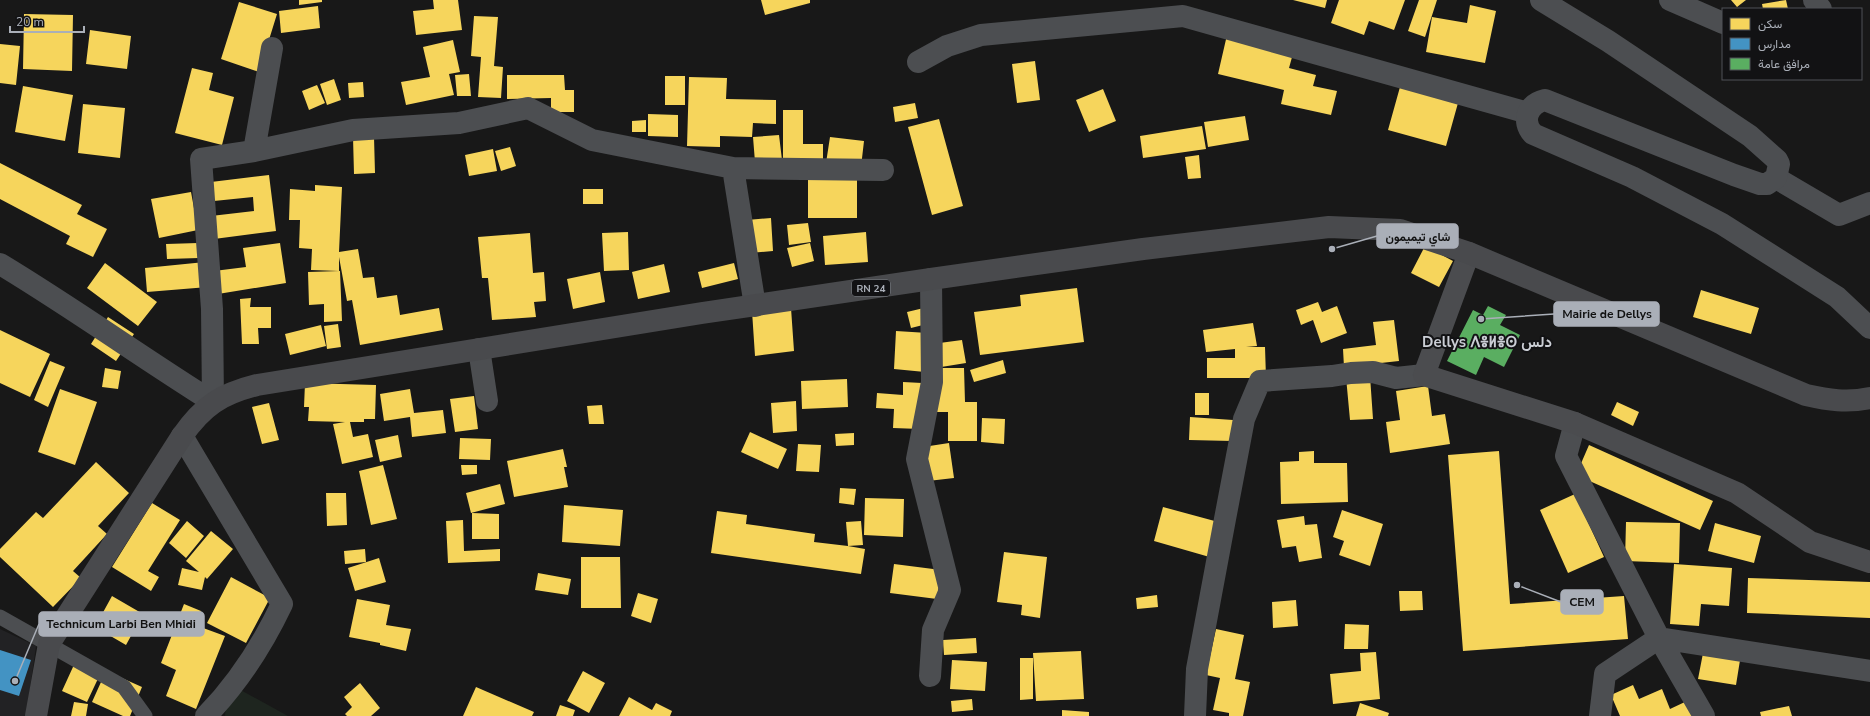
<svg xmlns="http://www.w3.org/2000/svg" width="1870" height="716" font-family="'Nunito Sans',Vazirmatn,'Noto Sans Tifinagh',sans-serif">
	<rect width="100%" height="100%" fill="#181818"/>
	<path fill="#222224" d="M0,629L36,646L26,716H0Z"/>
	<path fill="#1e251f" d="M228,683L288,716H225Z"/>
	<path fill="#f6d55c" d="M299,0H322V2L299,5Z
		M433,0H458L462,30L416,35L413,11L434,9Z
		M761,0H810V3L765,15Z
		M1293,0H1327L1325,8Z
		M1339,0H1405L1394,30L1369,21L1364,35L1331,23Z
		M1419,0H1437L1425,37L1408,31Z
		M1731,0H1746L1737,7Z
		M1786,0L1788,9H1763L1762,4Z
		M239,2L277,14L259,72L221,59Z
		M1470,5L1496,11L1485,63L1426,52L1432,17L1467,23Z
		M318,6L320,28L281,33L279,11Z
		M24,14L73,15L72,71L23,69Z
		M474,16L498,17L494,66L503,67L501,98L478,97L481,57L471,56Z
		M90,30L131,36L127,69L86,64Z
		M1227,35L1294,50L1289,68L1316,75L1313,86L1337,91L1331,115L1281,104L1284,90L1218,74Z
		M453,40L460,72L449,74L454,95L406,105L401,82L430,77L423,47Z
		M0,44L20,46L16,85L0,83Z
		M1035,61L1040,100L1017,103L1012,64Z
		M192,68L213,73L209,90L234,97L222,145L175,133Z
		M469,74L471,96H457L455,75Z
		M507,75H564L565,90H574V112H551V98L507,99Z
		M665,76H685V105H665Z
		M689,77L727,78L726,99L776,100V124L753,123L752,137L720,136V147L687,146Z
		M334,79L341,100L327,105L320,84Z
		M363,82L364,97L349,98L348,83Z
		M317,85L325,103L309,110L302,91Z
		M23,86L73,95L65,141L15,132Z
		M1400,87L1458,103L1446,146L1388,130Z
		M1103,89L1116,121L1089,132L1076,100Z
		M915,103L918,118L895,122L893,107Z
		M83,104L125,108L120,158L78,153Z
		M783,110H803V144H823V164H783Z
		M648,114L678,115V137L648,136Z
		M1245,116L1249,140L1208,147L1204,122Z
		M939,119L963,206L932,215L908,127Z
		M646,120V132H632V121Z
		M1202,126L1206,149L1143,158L1140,136Z
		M779,135L782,160L755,162L753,137Z
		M353,137H374L375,173L354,174Z
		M830,137L864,141L861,167L826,163Z
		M510,147L516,166L501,171L495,151Z
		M493,149L497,171L469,176L465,155Z
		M1199,155L1201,178L1188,179L1185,157Z
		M0,163L82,205L77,214L107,229L93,257L66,244L70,236L0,199Z
		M269,175L276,231L214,239L211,216L254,211L253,197L214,201L211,182Z
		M808,180H857V218H808Z
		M315,185L342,187L339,252L358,249L363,278L374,277L377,298L397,295L400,315L439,308L443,330L360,345L352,300L347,301L339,257V271L311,270L312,249L299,248L300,220H289L290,189L315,191Z
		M583,189H603V204H583Z
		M191,192L198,230L159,238L151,199Z
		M771,218L773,251L749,253L747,220Z
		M808,223L811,242L789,245L787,225Z
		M628,232L629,270L604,271L602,233Z
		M866,232L868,262L825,265L823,236Z
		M530,233L533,273L544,272L546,301L534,302L536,317L492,320L488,278H482L478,237Z
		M198,243L199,258L167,259L166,244Z
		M280,243L286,283L218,294L214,271L246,267L243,248Z
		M810,243L814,261L792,267L787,248Z
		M1425,246L1453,261L1439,287L1411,273Z
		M205,262L208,287L147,292L145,268Z
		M105,263L157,302L138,326L87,288Z
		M734,263L738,279L702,288L698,272Z
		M664,264L670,292L638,299L632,272Z
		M340,271L342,321L324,322V304L309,305L308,272Z
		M600,272L605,302L573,309L567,279Z
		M1077,288L1084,342L980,355L974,312L1021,306L1020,295Z
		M1701,290L1759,308L1751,334L1693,317Z
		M251,298L250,307H271V328H258L259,344H242L240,299Z
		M1318,302L1322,312L1337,306L1347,333L1321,343L1313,320L1301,325L1296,310Z
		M928,307L931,323L911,328L907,312Z
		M791,308L794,351L755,356L752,311Z
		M108,317L134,334L116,361L91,344Z
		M1394,320L1399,361L1344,367L1343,349L1376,345L1373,322Z
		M1253,323L1257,346L1246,347H1265L1266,378H1207V358H1235V349L1206,352L1203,330Z
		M338,324L341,347L327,349L324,326Z
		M321,325L326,346L290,355L285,334Z
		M0,330L50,354L30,397L0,383Z
		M896,331L928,333L925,372L894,369Z
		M962,340L966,363L935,368L932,344Z
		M1003,360L1006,373L974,382L970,370Z
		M50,361L65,367L48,407L34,400Z
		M105,368L121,371L118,389L102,387Z
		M935,368H964L965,402H977V441H948V412H936Z
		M1370,376L1373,419L1350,420L1346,377Z
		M847,379L848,407L802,409L801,381Z
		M903,382L922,383L920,429L893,428L894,409L876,408L877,393L903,395Z
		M305,383L376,385L375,419H364V422H350L353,437L368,434L373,457L342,464L333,424L345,422L308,421L309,407H304Z
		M1428,386L1432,416L1445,414L1450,444L1390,453L1386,422L1400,420L1396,391Z
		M60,389L97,402L75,465L38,452Z
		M410,389L414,413L443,410L446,433L412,437L410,417L384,421L380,394Z
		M1195,393H1209V415H1195Z
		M474,396L478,429L455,432L450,399Z
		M796,401L797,431L773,433L771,403Z
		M1617,402L1639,412L1633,426L1611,415Z
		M269,403L279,440L262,444L252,407Z
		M602,405L604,424H589L587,406Z
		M1190,417L1233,420L1232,441L1189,440Z
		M982,418L1005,419L1004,444L981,442Z
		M750,432L787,449L778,469L741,452Z
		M854,433V445L836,446L835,434Z
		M398,435L402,457L380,462L375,440Z
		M460,438L491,439L490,460L459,459Z
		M949,443L954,478L928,481L923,447Z
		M798,444L821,445L819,472L796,471Z
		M1589,445L1713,501L1700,530L1576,475Z
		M563,449L567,467H564L568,487L514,497L507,461Z
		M1314,451V463H1347L1348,502L1281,504L1280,462L1299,461V452Z
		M1499,451L1510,604L1624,596L1628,639L1463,651L1448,455Z
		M96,462L129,493L98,526L107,534L73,571L81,578L53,607L0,557V549L36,512L43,518Z
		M383,465L397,519L371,525L359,471Z
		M461,465H477V474L462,475Z
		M500,484L505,504L471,513L466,493Z
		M840,488L856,489L854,505L839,503Z
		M326,493H346L347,525L327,526Z
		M1575,494L1604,557L1568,573L1540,510Z
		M865,498L904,499L903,537L864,535Z
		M152,503L180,520L148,571L159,577L151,591L112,567Z
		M564,505L623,510L620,546L562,542Z
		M1163,507L1222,523L1213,558L1154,541Z
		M1342,510L1383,524L1370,566L1339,555L1344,541L1333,537Z
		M717,511L747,515L746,524L815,534L814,542L848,546L846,522L861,521L863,545L848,546L865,549L861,574L711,553Z
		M472,513L499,514V539H472Z
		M1304,516L1305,525L1317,524L1322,558L1299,562L1296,546L1282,548L1277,520Z
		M463,520L464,551L500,549V561L448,563L446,521Z
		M187,521L204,536L186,558L169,543Z
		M1626,522L1680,523L1679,563L1625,561Z
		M1715,523L1761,536L1754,563L1708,551Z
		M211,531L233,549L207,579L205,577L202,590L178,585L182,568L199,572L186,561Z
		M365,549L366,562L345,564L344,551Z
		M1004,552L1047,557L1040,618L1021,615L1022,605L997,602Z
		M581,557H620L621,608H581Z
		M379,558L386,582L355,591L348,568Z
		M894,564L941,570L937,599L890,593Z
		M1674,564L1732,568L1729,606L1701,604L1699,626L1670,624Z
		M538,573L571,579L568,595L535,590Z
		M231,577L270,598L246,643L207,623Z
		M1748,578L1870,582V618L1747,613Z
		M1399,591H1422L1423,610L1400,611Z
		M638,593L658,599L651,623L631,616Z
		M1157,595L1158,607L1137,609L1136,598Z
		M112,596L143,614L126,645L95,627Z
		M357,599L390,605L386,625L411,629L406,651L380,645V643L349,637Z
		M1296,600L1298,626L1273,628L1272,602Z
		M184,604L201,611L195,625L225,636L196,709L166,696L176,670L161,663Z
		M1345,624L1369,625L1368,649H1344Z
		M1216,629L1244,635L1235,679L1250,682L1243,716H1229V713L1213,710L1220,678L1206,675Z
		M976,638L977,653L944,655L943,640Z
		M1704,648L1741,654L1736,685L1698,679Z
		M1081,651L1084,699L1036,701L1033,653Z
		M1376,652L1380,699L1333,704L1330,674L1361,671L1360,653Z
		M78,656L103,668L87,702L62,691Z
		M1020,658H1033V699L1020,700Z
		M952,660L987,662L985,691L950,689Z
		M106,671L142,687L130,716H123L92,702Z
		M583,671L605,683L589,713L567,701Z
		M360,683L380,708L371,716H347L345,714L352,707L344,697Z
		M1633,685L1639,699L1662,689L1670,709L1687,701L1694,716H1620L1611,695Z
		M476,687L534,712L532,716H463Z
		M629,697L652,710L656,703L672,711L670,716H619Z
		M972,699L973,710L952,712L951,701Z
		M74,702L88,704L86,716H71Z
		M1360,703L1389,713L1388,716H1356Z
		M560,705L575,710L573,716H556Z
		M1789,706L1792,716H1761L1760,712Z
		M1062,710L1089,712V716H1062Z"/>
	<path fill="#4393c3" d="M0,650L31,660L19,696L0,690Z"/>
	<path fill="#5aae61" d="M1488,306L1506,315L1500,325L1520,335L1504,367L1484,357L1476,375L1447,361L1473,310L1483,315Z"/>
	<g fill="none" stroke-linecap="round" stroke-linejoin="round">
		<path stroke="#4c4e51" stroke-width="15" d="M0,617L124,687L145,716"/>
		<path stroke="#4c4e51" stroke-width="22" d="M918,62L947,46L981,35L1183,16L1528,113
			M254,151L353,130L459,123L528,108L592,140L733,168L755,306
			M733,168L883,170
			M1776,178L1839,215L1870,203
			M0,264C73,308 141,357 213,402
			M479,349L487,401
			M213,402L212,309L201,159L254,151L272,48
			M1575,423L1566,456L1659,638L1870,671
			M182,436L282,604C262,646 239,682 206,716
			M930,676L933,630L950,590L917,459L932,382L931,279
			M1195,716L1197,669L1225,519L1244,419L1260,381L1332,376L1351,373L1373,372L1396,378L1424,375
			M1600,716L1605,674L1659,638L1704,716"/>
		<path stroke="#4c4e51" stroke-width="22" d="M1541,0L1608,41L1750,136L1777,160L1779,164L1776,178L1767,184H1760L1734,175L1545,100C1528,104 1521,121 1533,134L1632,177L1722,224L1837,297L1870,328
			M1670,0L1723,23
			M1814,0L1821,9"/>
		<path stroke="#4b4c4f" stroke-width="22" d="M1469,253L1424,375L1575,423L1737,493L1810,542L1870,562"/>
		<path stroke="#494a4d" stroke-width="22" d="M36,716L49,644L182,436C203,406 221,394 257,385L702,313L931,279L1143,249L1329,227L1400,230L1469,253L1806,395C1828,400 1847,403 1870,398"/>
	</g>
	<g text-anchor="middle" stroke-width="4" stroke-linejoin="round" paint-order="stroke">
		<rect fill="#121214" stroke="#7c8087" stroke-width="1" x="852" y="280" width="38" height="16" rx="3"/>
		<g font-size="10" font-weight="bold" fill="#aaafb8">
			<text x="871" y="292">RN 24</text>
		</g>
		<g font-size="15" font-weight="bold" fill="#cbced5" stroke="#121214">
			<text x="1487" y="347">Dellys ⴷⴻⵍⴻⵙ دلس</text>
		</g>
	</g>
	<path fill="none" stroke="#aaafb8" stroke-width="1.5" d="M1332 249L1377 236M1481 319L1554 314M1517 585L1561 602M15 681L39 624"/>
	<g fill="#aaafb8" stroke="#121214" stroke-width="1.5">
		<circle cx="1332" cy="249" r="4"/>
		<circle cx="1481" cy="319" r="4"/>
		<circle cx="1517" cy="585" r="4"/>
		<circle cx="15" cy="681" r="4"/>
	</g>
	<g fill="#aaafb8" stroke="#aaafb8" stroke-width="1.5">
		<rect x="1377" y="224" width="81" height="24" rx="4"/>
		<rect x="1554" y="302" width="105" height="24" rx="4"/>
		<rect x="1561" y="590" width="42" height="24" rx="4"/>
		<rect x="39" y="612" width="165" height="24" rx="4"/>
	</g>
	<g font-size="12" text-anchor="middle" font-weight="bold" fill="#111">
		<text x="1418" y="241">شاي تيميمون</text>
		<text x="1607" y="318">Mairie de Dellys</text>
		<text x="1582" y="606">CEM</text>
		<text x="121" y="628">Technicum Larbi Ben Mhidi</text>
	</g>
	<rect x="1722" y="8" width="140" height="72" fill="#121214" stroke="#4f5156"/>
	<rect x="1730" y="18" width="20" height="12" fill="#f6d55c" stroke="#4f5156"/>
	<text x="1758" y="28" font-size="12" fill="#aaafb8">سكن</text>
	<rect x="1730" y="38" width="20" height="12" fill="#4393c3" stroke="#4f5156"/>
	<text x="1758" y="48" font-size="12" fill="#aaafb8">مدارس</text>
	<rect x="1730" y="58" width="20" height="12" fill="#5aae61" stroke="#4f5156"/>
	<text x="1758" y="68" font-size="12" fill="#aaafb8">مرافق عامة</text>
	<path d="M10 26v6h74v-6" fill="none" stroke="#aaafb8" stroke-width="2"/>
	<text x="16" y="26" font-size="12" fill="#aaafb8" stroke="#121214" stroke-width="3" paint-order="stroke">20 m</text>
</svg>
